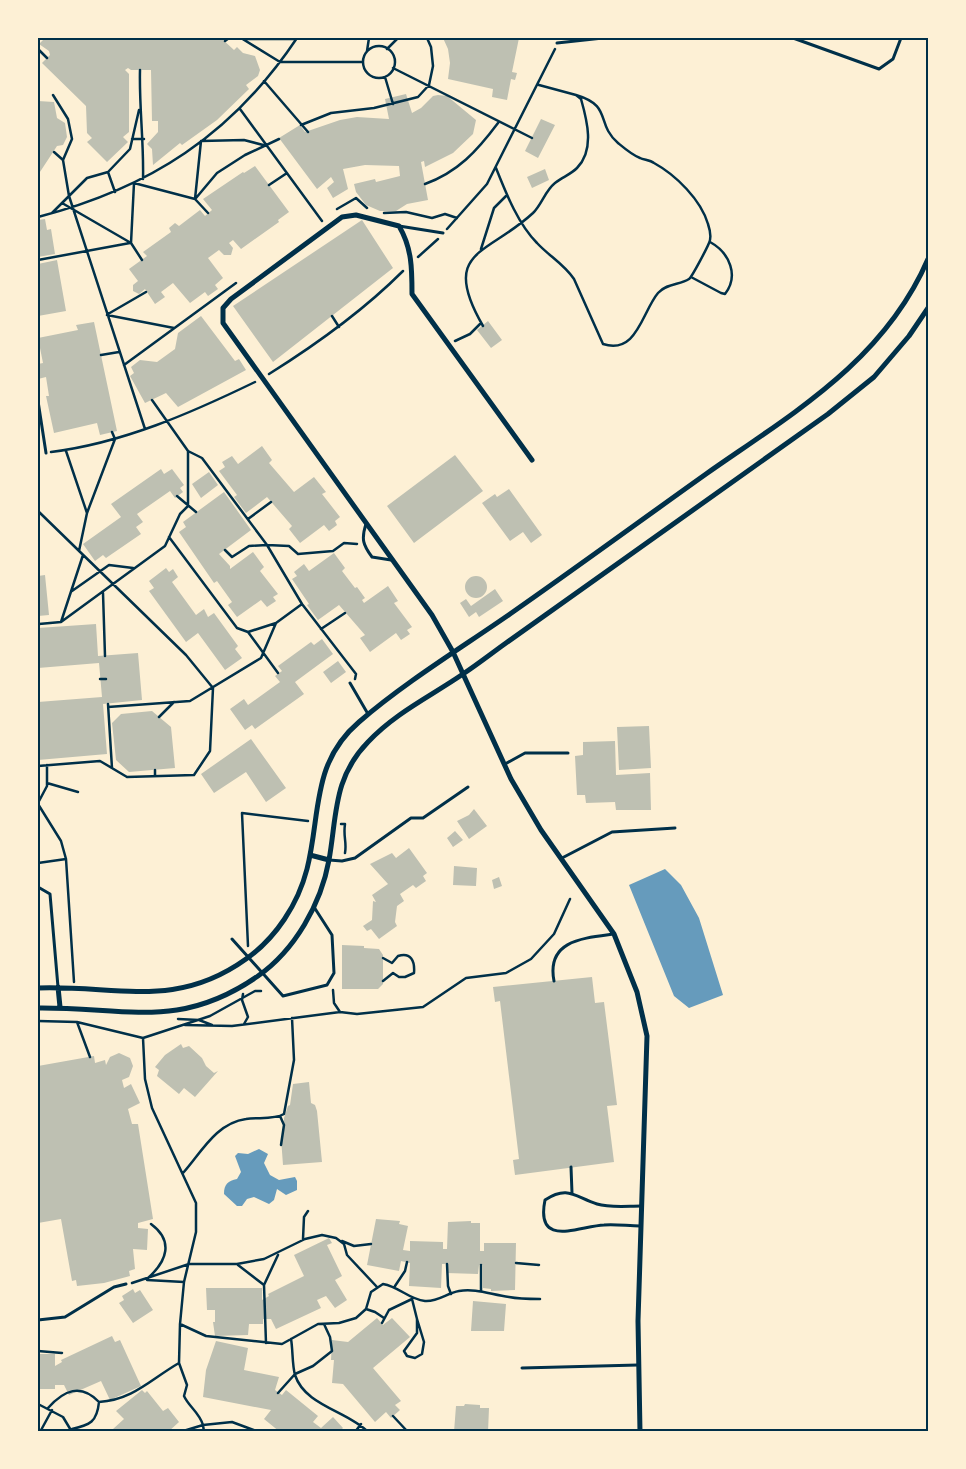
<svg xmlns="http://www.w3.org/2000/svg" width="966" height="1469" font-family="'Exo 2',sans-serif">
	<rect width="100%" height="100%" fill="#fdf0d5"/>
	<path fill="#669bbc" d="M665,869L681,885L699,918L723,995L689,1008L674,996L629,885Z
		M259,1149L268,1154L264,1163L270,1175L279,1180L295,1177L297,1181V1190L286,1195L277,1189L274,1200L269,1204L254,1197L247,1199L242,1206H237L224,1194C224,1184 228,1181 237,1179L241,1172L235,1156L238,1153L248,1154Z"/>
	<path fill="#bec0b2" d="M45,38H202L204,39L221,38L234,50L237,47L243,53L255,56L260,70L258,76L246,85L249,89L217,120L182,145L180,143L153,165L152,149L147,144L158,132V121H152L151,70H131L128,68L125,70L129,74V132L123,137L128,142L107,162L87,142L92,138L87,133L86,106L42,63L50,55L49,51L39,44Z
		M443,38H519L512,72L517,73L515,80L511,79L507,100L492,97L493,89L448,79L450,63L448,49Z
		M406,94L412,113L421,108L433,96L438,95L447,96L476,120L473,134L453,153L425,167L424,161L421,162L428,200L407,204L396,211H380L366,205L356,192L354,184L375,179L376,182L400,176L399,166L365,165L343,169L348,189L333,198L327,188L334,182L331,177L317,189L279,138L300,125L305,132L340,120L357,117L389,119L385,99Z
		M38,101L54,102L57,118L65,123L67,137L63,145L57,146L38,175Z
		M541,119L555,125L538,158L525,151Z
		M255,166L289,212L278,220L279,222L241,249L233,240L229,243L233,248L231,255H224L219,250L208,258L223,278L215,285L218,289L208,296L205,292L190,303L173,283L161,292L165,297L155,304L145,289L139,294L133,291V285L138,281L129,269L147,256L143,252L171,232L169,228L175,223L179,226L200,210L205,216L212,210L203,199L243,172L244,173Z
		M545,169L549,180L532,188L527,177Z
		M45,219L47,230L51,229L55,254L38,257V220Z
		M362,220L393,268L273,362L233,306Z
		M57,260L66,311L38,316V264Z
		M201,316L235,361L239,359L246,370L178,407L166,393L145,403L130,376L134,373L131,367L140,360L157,362L175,349L178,333Z
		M488,321L502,340L491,348L477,330Z
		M94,322L117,431L100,435L97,423L54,433L46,396H49L46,377L38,379V364L43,363L38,338L78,330L76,325Z
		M262,446L272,460L269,463L294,492L314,477L326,492L322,494L340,517L335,521L337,525L329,531L324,525L300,543L289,529L292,526L267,497L246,513L234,497L237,495L219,471L225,467L222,462L232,456L238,464Z
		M455,455L483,491L414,543L387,506Z
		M161,469L164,474L172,469L184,485L180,488L183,492L175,498L170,491L137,514L143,522L136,527L141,534L106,558L103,555L95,561L83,544L121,517L111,504Z
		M209,472L218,485L201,498L192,484Z
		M509,489L542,535L531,543L523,532L510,541L482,503L495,494L497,497Z
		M224,492L251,530L219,554L230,566V569L253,552L264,567L260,571L278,594L273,597L276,601L267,607L261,600L237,617L228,605L232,602L217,581L214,583L179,532L186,527L183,522Z
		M334,553L345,568L342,571L355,588L357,587L365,598L362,600L364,603L388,586L398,601L394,603L412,627L407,630L410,634L401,640L396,633L370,652L360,638L365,635L339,605L318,620L307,605L309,604L292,579L297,576L294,572L304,564L309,571Z
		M166,568L169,572L173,569L178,577L172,582L196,615L204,609L208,617L214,613L238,646L235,649L242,658L225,670L198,633L186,642L149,591L154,588L149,581Z
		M45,575L49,615L38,616V576Z
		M465 587a11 11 0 1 1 22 0a11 11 0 1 1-22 0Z
		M495,589L503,601L479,617L476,612L469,617L460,603L466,599L471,606Z
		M96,624L98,656L138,653L142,700L103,704L107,754L38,760V702L102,697L99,663L38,668V628Z
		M322,639L333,654L295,682L304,694L255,729L252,725L245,730L230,709L244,699L248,705L280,682L275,676L282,671L278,666L311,642L314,645Z
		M338,661L346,672L331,683L323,672Z
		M152,711L171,727L175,768L129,772L116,760L112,723L121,714Z
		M649,726L651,768L619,770L617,727Z
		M251,739L286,788L266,802L246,772L214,793L201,774Z
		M615,741L616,775L650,773L651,810H616L615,802L586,803L585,795H577L575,756L583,755V742Z
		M474,809L487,826L469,839L457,821L469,815Z
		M455,831L463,840L453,847L447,838Z
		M409,848L427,873L423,876L426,881L416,888L413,885L400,894L404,901L397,906L395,922L397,926L379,939L371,929L367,931L363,926L372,920L373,901L376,902L372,895L388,884L370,864L392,853L396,858Z
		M454,866L477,868L476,886L453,885Z
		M499,877L502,886L494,889L492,880Z
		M342,945L364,946V948L379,949L383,955V984L378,989H342Z
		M592,977L595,1003L604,1002L617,1105L607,1106L614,1162L515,1175L513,1160L519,1159L500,1001L495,1002L493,987Z
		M181,1044L183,1048L189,1046L202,1058L206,1066L214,1073L218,1071L195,1097L184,1088L179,1094L157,1076L159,1070L155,1067L165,1055Z
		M119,1053L130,1058L133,1066L129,1077L122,1080L124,1088L131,1084L140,1103L128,1109L132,1124H138L153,1219L138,1223V1228L148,1229L147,1250L133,1249L135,1269L129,1271L130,1276L104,1283L77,1286L76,1280L72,1281L61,1219L38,1223V1066L94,1056L95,1063L105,1060L106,1065L110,1057Z
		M309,1082L311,1103L315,1105L317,1111L322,1162L283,1165L281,1138L284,1131V1118L288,1106L290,1105L293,1084Z
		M376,1219L400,1221L399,1224L408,1226L403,1250L410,1251V1241L443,1242V1249H447L448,1222L471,1221V1223H480V1251H484V1243H516L515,1290L491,1291V1289L483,1288V1265H479L478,1274L447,1273V1264H442L441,1288L409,1286L410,1263L401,1261L399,1271L367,1265Z
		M329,1238L332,1243L327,1245L342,1276L335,1280L347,1300L335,1308L326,1296L317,1300L321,1308L276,1329L271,1319H263V1324H249L248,1335L215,1336L213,1322H215V1310H207L206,1288H262V1300L269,1296L268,1294L304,1276L294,1255Z
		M133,1289L135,1293L140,1290L153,1310L133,1323L119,1303L124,1300L122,1296Z
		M473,1301L506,1304L504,1331H471Z
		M377,1318L383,1325L392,1318L410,1337L373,1368L401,1401L395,1405L400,1410L391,1418L386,1412L375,1422L343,1384L332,1383L334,1360H331L332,1340L348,1342Z
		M112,1336L115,1342L120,1340L141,1386L110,1400L101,1381L69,1395L64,1385H55V1389H38V1354H55V1366L62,1362L61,1360Z
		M216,1341L248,1348L244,1370L279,1377L275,1390L282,1395L286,1390L318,1416L313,1422L321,1428L333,1417L343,1428L339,1432H280L264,1419L271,1410L203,1397L206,1370Z
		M142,1390L145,1393L147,1391L163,1411L168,1408L179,1422L168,1432H115L113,1429L124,1419L116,1411Z
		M465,1404L480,1405V1408H489L488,1432H454L456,1406H464Z"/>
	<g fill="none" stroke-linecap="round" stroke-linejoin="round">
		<path stroke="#003049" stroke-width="2.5" d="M241,38L280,62H363
			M245,39H296
			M225,41L229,38
			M363 62a16 16 0 1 1 32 0a16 16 0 1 1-32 0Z
			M38,49L47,58
			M387,49L398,38
			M367,51L369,38
			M393,68L532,138
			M140,70C139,107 144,142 143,179
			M385,77L393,104
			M264,81L308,132
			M53,95L68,119L72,139L63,160L69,196L145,429
			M240,109L322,221
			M301,125L331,113L374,108L418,97L429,85L433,66L431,47L427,38
			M132,139H144
			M54,152L63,160
			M496,168C506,193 518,224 537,243C549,256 564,264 574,279L603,344C637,355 642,312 658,293C667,283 680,285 689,279C692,277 707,248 709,243C712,237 710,230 708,224C701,200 676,175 654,163C650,160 644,160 640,158C632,155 624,148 618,143C595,123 613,106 576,95
			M108,172L115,192
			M425,184C458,172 477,151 498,123
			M269,185L287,173
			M196,198L217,173L245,155L279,139
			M195,199L201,141L244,140L267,146
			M62,203L131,243L142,260
			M337,209L356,198L367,208
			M52,213L87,178L108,172L130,149L139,110
			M384,213L406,212L432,218L445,214L457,218
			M38,217C150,188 232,135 297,38
			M447,229L487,184L555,49
			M131,243L134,183L195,199L208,213
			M481,249L494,208L507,195
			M418,257L438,239
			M38,260L130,243
			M691,277L721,293L725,294C739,276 730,253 710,242
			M108,314L146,292
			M107,315L174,328
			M332,316L339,327
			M483,326C439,250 488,255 533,213C542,204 545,191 555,183C563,177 571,174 577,168C595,150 587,120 581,99L576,95L539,85
			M455,341L470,334L481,323
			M101,355L119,352
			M124,365L236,283
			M269,374C317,344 363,311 403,271
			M152,400L188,451L202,458L267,545L302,604L356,674L355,679
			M66,451L87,513
			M51,452C123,443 191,413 255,382
			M177,496L196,512
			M38,511L186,655L213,688L210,751L194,775L127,777L100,761L38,766
			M248,519L271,502
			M169,537L237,628L248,632L278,673
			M225,550L232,557L249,546L267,545L289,546L298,554L333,551L344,543L357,544
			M79,551L87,513L115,439L112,432
			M72,591L109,565L133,568
			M103,593L105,656
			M61,622L165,546L180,514L188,506V451
			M276,623L302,604
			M39,624L61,622L83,555
			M321,629L345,613
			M100,679H106
			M108,704L112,768
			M108,707L190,701L261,658L276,623L248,632
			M159,717L174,702
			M155,770V776
			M47,783L78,792
			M38,803L47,786V765
			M38,804L61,841L66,859L74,982
			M341,824H345C343,837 347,842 345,853
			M38,863L66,859
			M248,946L242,813L308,821
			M383,958L392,963L398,956C411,952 415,961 414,973L405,977H399L393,973L383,981
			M333,990L334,1003L340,1012
			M243,994L242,1000L248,1017L244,1024
			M178,1019L199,1020L212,1025
			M38,1021L77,1022L143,1038L145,1079L152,1108L196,1203V1232L184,1282L180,1324L179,1363L187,1385L184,1396C189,1407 199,1412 203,1425L232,1422L259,1432
			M77,1022L90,1057
			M185,1025L232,1026L340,1012L357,1014L423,1007L466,978L506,973L531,959L554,934L570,899
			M143,1038L210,1016L255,991H261
			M280,1116L284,1125L281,1145
			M183,1173C201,1153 216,1123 246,1119C258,1117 274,1120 284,1114L294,1060L292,1018
			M303,1239L304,1217L308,1211
			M342,1241L354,1246L371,1244
			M516,1263L539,1265
			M447,1264L448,1286L451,1294
			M238,1265L264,1285L266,1343
			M481,1265V1291
			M148,1278C167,1261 174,1241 151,1224
			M147,1280L184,1282
			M132,1283L189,1264H237L264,1259L305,1239L322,1235L336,1238L344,1244L347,1255L377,1287
			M264,1285L278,1255
			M395,1286L405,1271L407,1262
			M366,1309L375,1312L384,1318
			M382,1323L389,1310L412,1299L417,1319V1333L404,1351L407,1356L415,1358L422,1354L424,1342L417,1319
			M180,1324L206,1336L282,1344L318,1324L339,1323L356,1318L366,1309L371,1292L383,1284C400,1287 408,1299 425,1301C438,1302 447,1293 459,1291C476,1288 492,1295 509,1297C519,1299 530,1299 540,1299
			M291,1339C293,1350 292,1364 295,1375C305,1406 348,1411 368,1432
			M38,1351L62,1353
			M278,1393L295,1374L313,1366L332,1351L330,1337L324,1324
			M38,1404L63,1417L72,1432
			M48,1408C64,1390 81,1383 99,1402C133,1400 151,1379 179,1363
			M393,1416L407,1431
			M72,1429C90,1425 97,1422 99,1402
			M40,1432L52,1410
			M180,1432L203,1425L204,1432
			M355,1432L361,1424
			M405,1432H410"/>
		<path stroke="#003049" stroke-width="3" d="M793,38L879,69L893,59L901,38
			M557,43L603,38
			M399,226L443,233
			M38,401L46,453
			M366,524C361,539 363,545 372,557L391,560
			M350,683L368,714
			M505,764L525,753H568
			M562,858L612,832L675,828
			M329,860L342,861L355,858L411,818H423L468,787
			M38,887L50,894L58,987
			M232,939L283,996L327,985L334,973L332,935L314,907
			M554,981C546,940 584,938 614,934
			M571,1167L572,1193
			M640,1226C628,1226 616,1224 604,1225C579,1226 535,1249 545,1200C568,1185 575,1197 597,1204C610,1208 627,1206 641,1206
			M38,1320L65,1317L114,1287L126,1284
			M522,1368L638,1365"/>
		<path stroke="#003049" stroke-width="5" d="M532,460L412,294C412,269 412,248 399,226L356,215L342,217L231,299L223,308V323L432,615L453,652L511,779L541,830L614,934L637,992L647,1036L638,1321L640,1432
			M310,855L329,860
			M58,987L60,1007
			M38,988C117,985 175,1010 246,959C276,938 298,904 307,869C321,814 311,763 359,722C404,683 461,648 510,614C576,568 640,521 706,474C793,413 884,361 928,259
			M38,1008C125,1007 179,1031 258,976C295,950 321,904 329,860C337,815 333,778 368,742C395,713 431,696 463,674C478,664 492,653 506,643C614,567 721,490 828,414L874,377L909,336L928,308"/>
	</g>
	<rect width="966" height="1469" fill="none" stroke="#fdf0d5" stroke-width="78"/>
	<rect x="39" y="39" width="888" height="1391" fill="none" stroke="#003049" stroke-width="2"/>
</svg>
